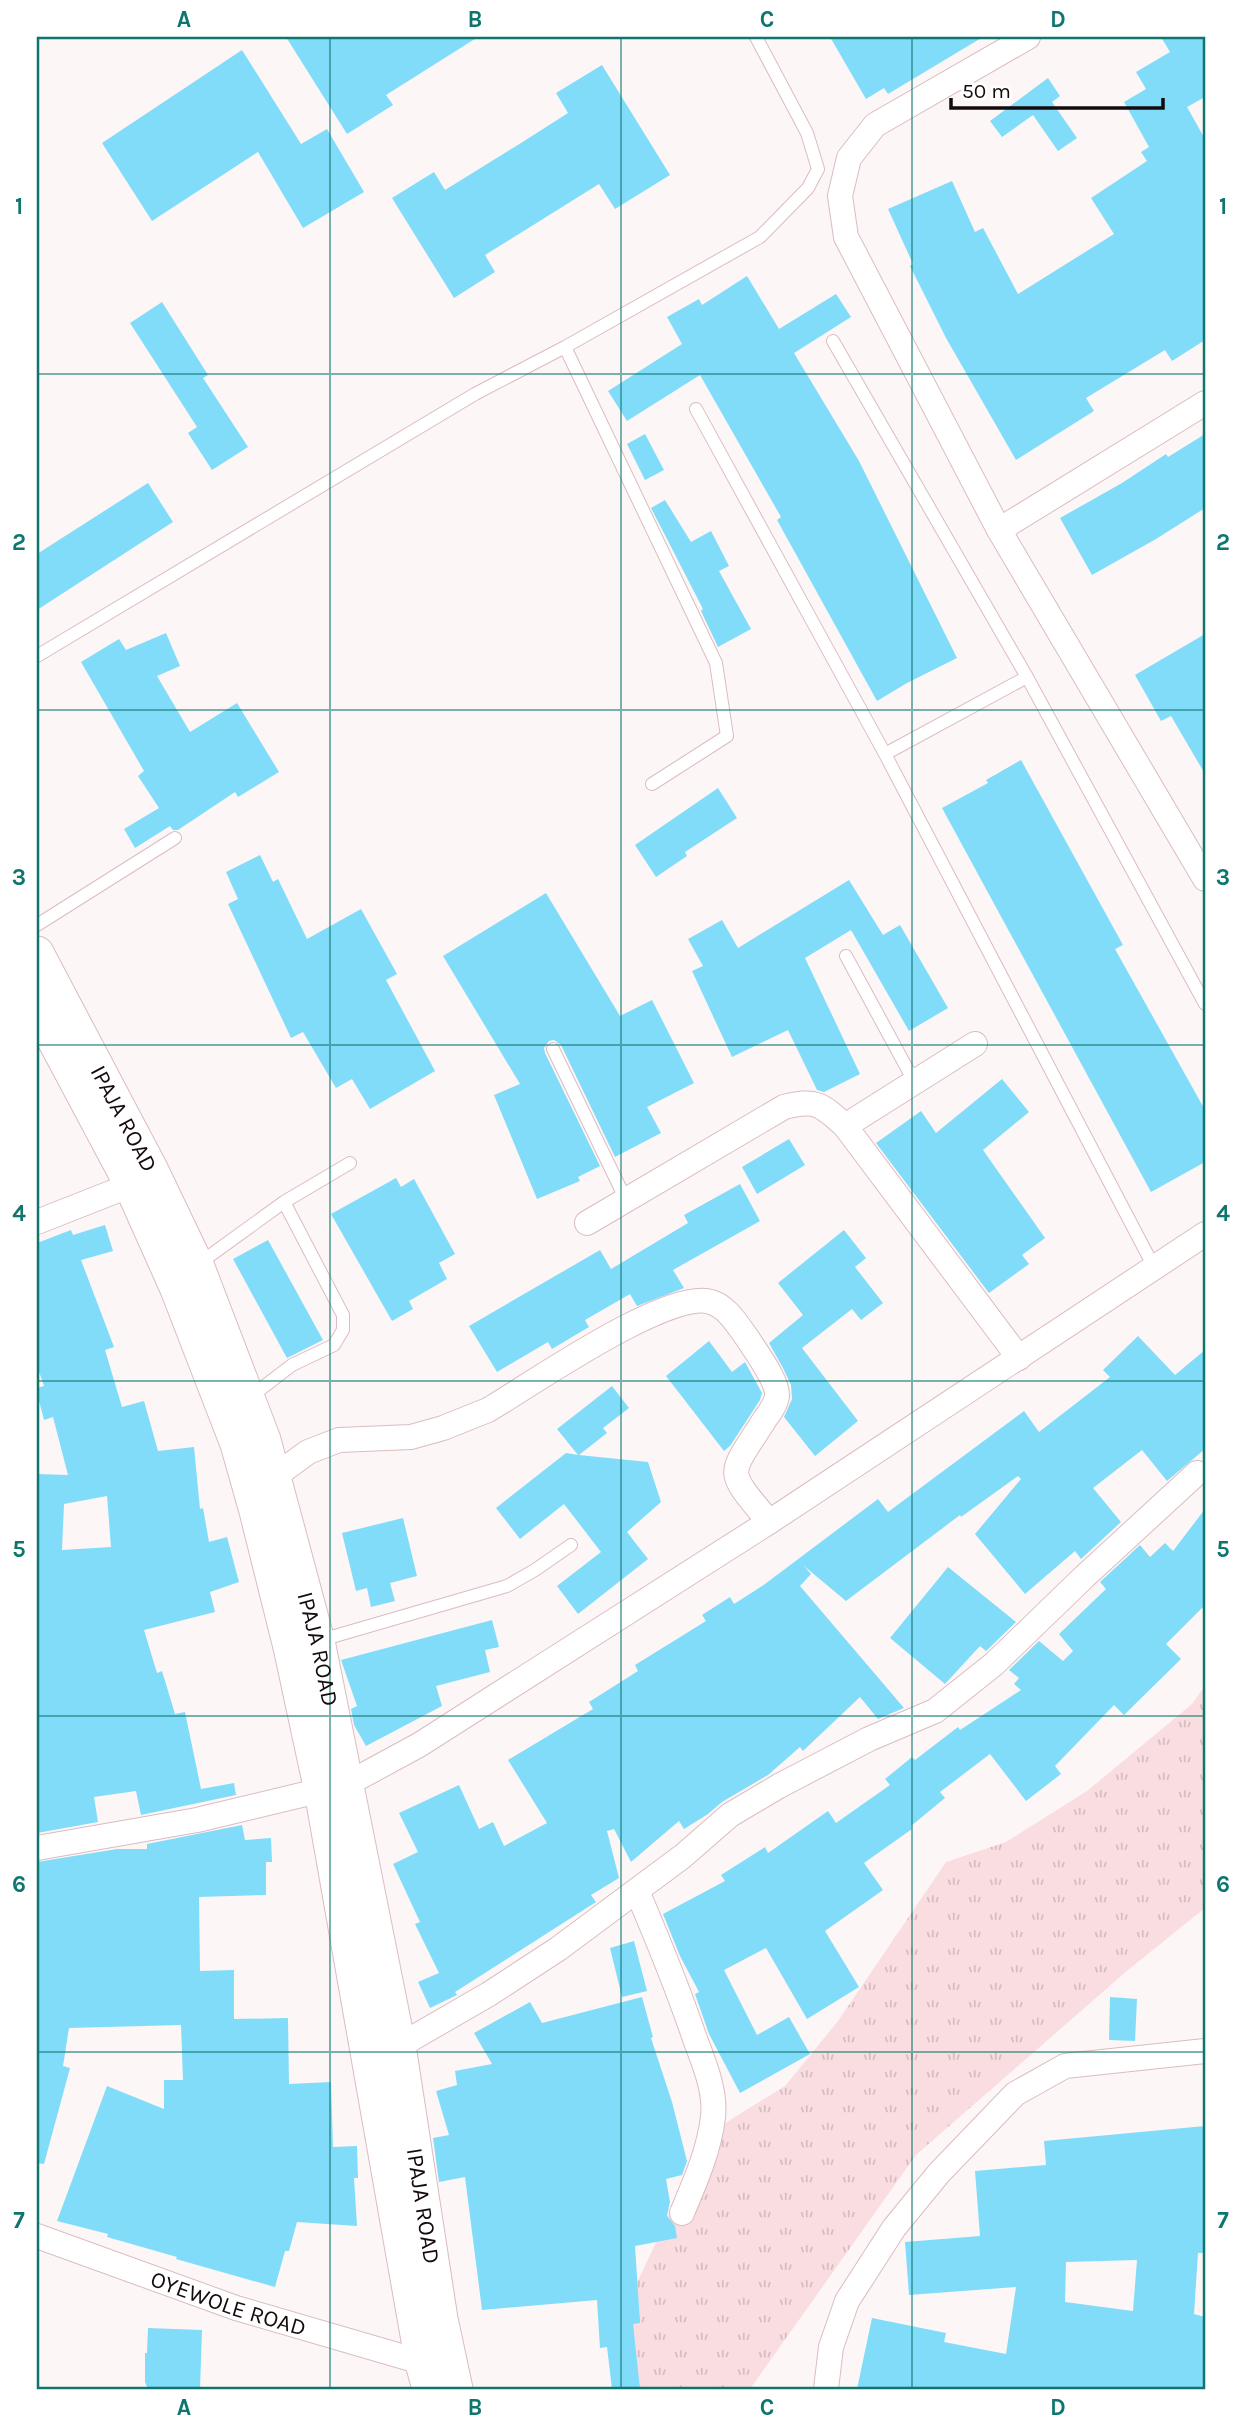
<svg xmlns="http://www.w3.org/2000/svg" width="1242" height="2426" font-family="Karla,sans-serif">
	<defs>
		<pattern id="grass-tufts" width="24" height="20" patternUnits="userSpaceOnUse" patternTransform="scale(1.75)"><rect width="24" height="20" fill="#fadde0"/><path d="M3 7l-1-3M5 7V3M7 7l1-3M15 17l-1-3M17 17v-4M19 17l1-3" fill="none" stroke="#d5bcbf"/></pattern>
	</defs>
	<rect width="100%" height="100%" fill="#fdf6f7"/>
	<path fill="url(#grass-tufts)" d="M1205,1686V1908L1128,1970L916,2155L750,2389H632L622,2315L706,2135L785,2086L838,2021L946,1862L1006,1842L1087,1791L1192,1704Z"/>
	<path fill="#81dcf9" fill-rule="evenodd" d="M286,37H478L386,95L393,105L347,134Z
		M830,37H983L888,94L884,88L866,99Z
		M1161,37H1205V97L1187,107L1205,139V340L1172,361L1165,350L1086,398L1094,411L1016,460L946,338L910,266L913,264L888,209L952,181L975,232L983,228L1018,294L1114,234L1091,198L1147,161L1141,152L1149,147L1124,102L1146,89L1136,72L1170,52Z
		M242,50L301,144L327,129L364,192L303,228L258,152L152,221L102,143Z
		M602,65L670,175L615,209L599,184L485,255L495,272L454,298L392,198L434,172L445,190L521,143L568,113L556,93Z
		M1048,78L1060,96L1052,102L1077,138L1058,151L1033,115L1002,137L990,121Z
		M747,276L779,329L836,294L851,317L794,353L859,461L957,658L907,683L877,701L777,520L781,517L700,375L627,421L608,391L682,344L667,317L699,299L702,305Z
		M162,302L208,375L203,378L248,447L212,470L188,433L197,427L130,323Z
		M645,434L664,470L645,480L627,444Z
		M1205,434V508L1156,539L1092,575L1060,518L1122,483L1166,454L1168,457Z
		M148,483L173,522L37,610V554Z
		M665,500L691,542L711,531L729,566L719,571L751,629L718,647L701,611L703,609L651,508Z
		M166,633L180,666L157,676L190,732L237,703L279,772L238,797L235,792L178,830H173L170,826L135,848L124,829L159,808L138,776L144,771L81,662L119,639L126,650Z
		M1205,634V774L1171,716L1161,721L1135,675Z
		M1021,760L1123,945L1115,949L1205,1110V1162L1151,1192L942,808L988,783L986,780Z
		M718,788L737,818L685,852L687,856L656,877L635,845Z
		M260,855L273,882L278,879L307,939L361,909L397,974L386,980L435,1071L370,1109L352,1079L336,1088L303,1032L291,1038L228,904L238,899L226,872Z
		M849,880L883,935L900,925L948,1008L909,1031L851,930L805,958L860,1074L824,1092L817,1090L788,1030L732,1057L692,971L703,966L688,939L722,920L738,948Z
		M546,893L620,1016L652,1000L694,1083L647,1107L661,1133L615,1157L561,1045L554,1040L549,1041L544,1048L545,1053L600,1166L578,1177L580,1181L537,1199L494,1095L520,1084L443,956Z
		M1002,1079L1029,1112L983,1150L1045,1238L1022,1255L1029,1264L989,1293L876,1143L921,1111L936,1133Z
		M789,1139L805,1165L757,1194L742,1167Z
		M396,1178L401,1187L414,1179L455,1254L439,1263L447,1279L409,1301L413,1309L392,1321L331,1214Z
		M740,1184L760,1221L673,1270L684,1288L637,1306L630,1294L585,1320L589,1327L552,1349L548,1342L497,1372L469,1326L600,1250L611,1269L688,1223L684,1215Z
		M105,1225L113,1251L81,1260L114,1347L105,1350L122,1407L144,1401L158,1451L194,1447L200,1509L203,1508L209,1542L227,1537L239,1582L210,1592L215,1612L144,1630L157,1673L162,1671L175,1714L185,1712L201,1789L234,1783L236,1795L141,1815L136,1791L94,1797L98,1822L37,1833V1474L68,1475L53,1417L44,1420L37,1393V1388L44,1386L37,1366V1243L71,1230L73,1235ZM107,1496L111,1547L62,1550L64,1504Z
		M844,1230L866,1258L855,1267L883,1303L861,1320L852,1309L802,1348L858,1421L815,1456L784,1417L792,1399L791,1385L783,1368L769,1343L803,1315L778,1283Z
		M268,1240L323,1340L287,1358L233,1259Z
		M1138,1336L1175,1375L1205,1350V1449L1167,1481L1142,1450L1093,1488L1121,1522L1081,1559L1075,1551L1025,1594L975,1534L1021,1479L1018,1476L961,1517L960,1515L846,1601L804,1566L811,1574L800,1586L904,1708L878,1719L860,1697L803,1751L800,1747L768,1775L722,1802L708,1814L684,1829L679,1821L631,1862L614,1829L607,1831L619,1878L591,1895L596,1902L455,1992L457,1995L430,2008L418,1982L439,1973L415,1924L420,1922L393,1864L418,1852L399,1813L459,1785L479,1829L493,1822L504,1846L547,1823L508,1760L593,1709L589,1702L638,1671L635,1665L706,1621L702,1615L730,1597L734,1604L765,1584L878,1499L888,1512L1024,1411L1039,1432L1110,1377L1103,1370Z
		M709,1341L732,1372L745,1362L762,1393L760,1400L730,1446L724,1451L666,1376Z
		M612,1386L629,1408L603,1428L607,1433L579,1455L648,1462L661,1502L627,1532L648,1559L578,1614L557,1586L601,1552L564,1504L520,1539L496,1508L566,1453L578,1455L557,1429Z
		M1205,1509V1605L1166,1644L1181,1659L1124,1715L1114,1705L1055,1766L1061,1774L1026,1801L990,1754L940,1792L945,1798L911,1826L912,1829L864,1863L883,1890L825,1931L859,1987L807,2019L766,1948L724,1970L757,2035L789,2017L810,2054L740,2093L709,2034L695,1994L699,1992L680,1956L663,1914L725,1881L721,1875L765,1847L768,1853L828,1811L836,1823L890,1785L885,1779L912,1757L915,1760L958,1727L960,1730L1021,1690L1014,1684L1019,1678L1009,1670L1039,1641L1063,1661L1073,1651L1059,1634L1106,1589L1100,1582L1140,1545L1150,1557L1165,1543L1173,1551Z
		M403,1518L417,1576L390,1583L395,1601L371,1607L367,1588L356,1591L342,1533Z
		M948,1567L1016,1622L986,1651L980,1646L945,1684L890,1638Z
		M492,1620L499,1647L485,1650L490,1672L436,1686L442,1706L366,1746L354,1725L351,1709L357,1706L341,1660Z
		M242,1825L245,1840L271,1838L272,1862H266V1895L199,1897L200,1971L234,1970V2019L288,2018L289,2084L331,2082L333,2147L357,2146L358,2178H354L357,2226L297,2222L289,2251H285L275,2287L176,2259L177,2257L107,2237L108,2234L57,2221L107,2086L164,2109V2080H183L181,2025L69,2028L63,2066L70,2068L44,2164L37,2163V1862L117,1849H147V1844Z
		M634,1941L647,1991L622,1997L610,1948Z
		M642,1997L653,2037L651,2038L672,2102L687,2161L682,2175L666,2179L670,2202L667,2216L675,2226L677,2238L635,2246L640,2323L633,2324L640,2389H612L607,2347L600,2348L597,2300L482,2310L465,2177L439,2182L433,2138L449,2135L436,2091L457,2085L455,2071L492,2064L474,2033L530,2002L542,2023Z
		M1110,1997L1137,1999L1135,2041L1109,2040Z
		M1205,2126V2253H1198L1194,2314L1205,2317V2389H857L872,2318L946,2333L944,2342L1006,2354L1016,2287L909,2295L905,2242L980,2236L975,2171L1046,2165L1044,2141ZM1137,2260L1133,2311L1065,2302L1066,2262Z
		M148,2328L202,2330L200,2389H148L145,2382V2353H147Z"/>
	<g fill="none" stroke-linecap="round" stroke-linejoin="round">
		<g stroke="#dbbcbf" stroke-width="14">
			<path id="service" d="M833,341L1027,677L1205,1004
				M565,347L716,663L727,736L652,784
				M696,409L885,754L1155,1269
				M37,656L475,394L565,347L760,237L808,188L818,169L807,133L756,37
				M885,754L1027,677
				M37,925L175,838
				M846,956L915,1083
				M553,1049L626,1200
				M197,1265L284,1202L350,1163
				M249,1398L292,1365L334,1345L343,1330V1315L284,1202
				M321,1640L507,1586L535,1570L571,1545"/>
		</g>
		<g stroke="#dbbcbf" stroke-width="26">
			<g id="minor">
				<path d="M1028,37L875,125L849,158L840,196L846,237L999,530L1205,879"/>
				<path d="M999,530L1205,403"/>
				<path d="M845,1126L975,1044"/>
				<path d="M37,1222L131,1185"/>
				<path d="M587,1223L784,1107C816,1099 821,1104 845,1126L1019,1358"/>
				<path d="M274,1477L308,1452L339,1440L411,1437L443,1428L488,1410C529,1386 669,1288 711,1302C728,1307 738,1326 748,1339C756,1352 778,1381 777,1396C776,1404 770,1412 765,1419C728,1478 724,1467 769,1522"/>
				<path d="M37,1848L197,1820L347,1784L419,1745L769,1522L1205,1234"/>
				<path d="M637,1891C658,1940 678,1989 695,2039C704,2063 716,2091 713,2117C709,2151 695,2182 682,2213"/>
				<path d="M399,2046L489,1994L558,1949L683,1856L730,1815L779,1786L869,1739L935,1711L994,1664L1084,1577L1197,1473"/>
				<path id="s1" d="M37,2236L236,2308L435,2366"/>
				<path d="M826,2389L831,2347L847,2301L894,2228L939,2173L1015,2094L1065,2066L1205,2051"/>
			</g>
		</g>
		<g stroke="#dbbcbf" stroke-width="35">
			<g id="secondary">
				<path id="s2" d="M37,953L152,1171L197,1265L264,1440L318,1641L399,2046L441,2319L456,2389"/>
				<path d="M37,1008L127,1177L177,1289L237,1444L256,1511L290,1647L321,1791L422,2363L429,2389"/>
			</g>
		</g>
		<use href="#service" stroke="#fff" stroke-width="12"/>
		<use href="#minor" stroke="#fff" stroke-width="24"/>
		<use href="#secondary" stroke="#fff" stroke-width="33"/>
	</g>
	<path fill="none" stroke="#0f766e" stroke-width="2" stroke-opacity="0.55" d="M330,37V2389M621,37V2389M912,37V2389M37,374H1205M37,710H1205M37,1045H1205M37,1381H1205M37,1716H1205M37,2052H1205"/>
	<g text-anchor="middle" stroke-width="7" stroke-linejoin="round" paint-order="stroke">
		<g font-size="23" fill="#150b0c" stroke="#fff">
			<text dy="8" stroke="none"><textPath href="#s2" startOffset="187">IPAJA ROAD</textPath></text>
			<text dy="8" stroke="none"><textPath href="#s2" startOffset="754">IPAJA ROAD</textPath></text>
			<text dy="8" stroke="none"><textPath href="#s2" startOffset="1321">IPAJA ROAD</textPath></text>
			<text dy="8" stroke="none"><textPath href="#s1" startOffset="203">OYEWOLE ROAD</textPath></text>
		</g>
	</g>
	<rect width="1242" height="2426" fill="none" stroke="#ffffff" stroke-width="77"/>
	<path d="M951 98v10h212v-10" fill="none" stroke="#150b0c" stroke-width="3.5"/>
	<text x="962" y="98" font-size="21" fill="#150b0c" stroke="#ffffff" stroke-width="5" paint-order="stroke">50 m</text>
	<rect x="38" y="38" width="1166" height="2350" fill="none" stroke="#0f766e" stroke-width="2.5"/>
	<g font-size="23" text-anchor="middle" font-weight="bold" fill="#0f766e">
		<text x="184" y="27">A</text>
		<text x="475" y="27">B</text>
		<text x="767" y="27">C</text>
		<text x="1058" y="27">D</text>
		<text x="19" y="214">1</text>
		<text x="1223" y="214">1</text>
		<text x="19" y="550">2</text>
		<text x="1223" y="550">2</text>
		<text x="19" y="885">3</text>
		<text x="1223" y="885">3</text>
		<text x="19" y="1221">4</text>
		<text x="1223" y="1221">4</text>
		<text x="19" y="1557">5</text>
		<text x="1223" y="1557">5</text>
		<text x="19" y="1892">6</text>
		<text x="1223" y="1892">6</text>
		<text x="19" y="2228">7</text>
		<text x="1223" y="2228">7</text>
		<text x="184" y="2415">A</text>
		<text x="475" y="2415">B</text>
		<text x="767" y="2415">C</text>
		<text x="1058" y="2415">D</text>
	</g>
</svg>
